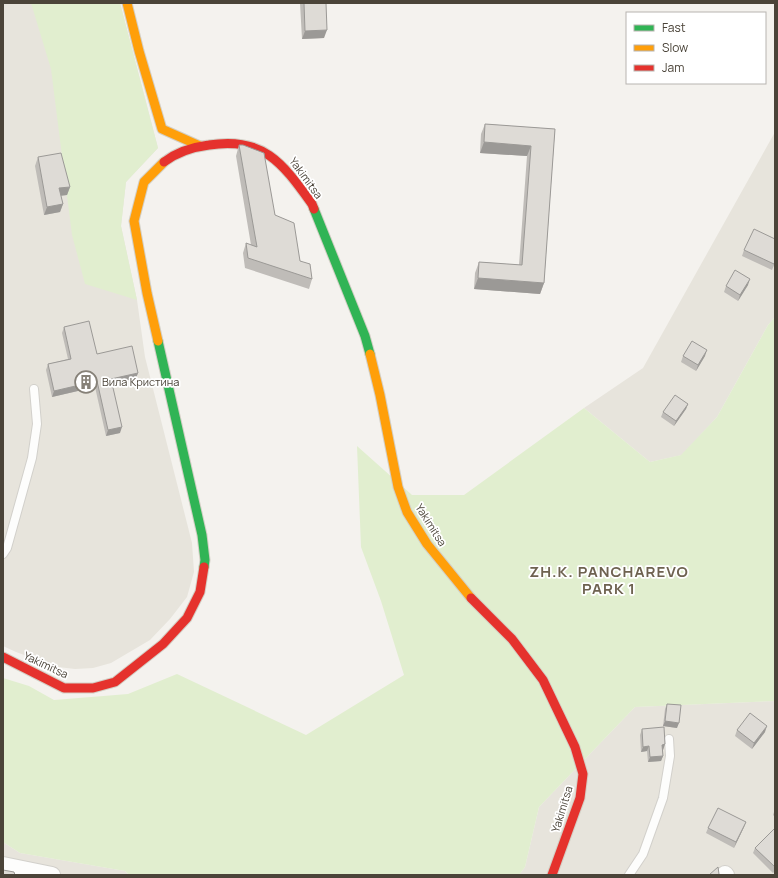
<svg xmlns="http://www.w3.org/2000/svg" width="778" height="878" font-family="Manrope,sans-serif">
	<rect width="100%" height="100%" fill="#f4f2ee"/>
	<path fill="#e7e4dc" d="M3,3H120L158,148L126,182L121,226L137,300L145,357L192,543L194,572L187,597L170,619L150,640L111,663L93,668L75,669L58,667L16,652L3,646Z
		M775,132V317L768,325L717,417L682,455L650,462L584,408L643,368Z
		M775,701V875H519L525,867L539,807L635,707Z
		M3,842L20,853L125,871L129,875H3Z"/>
	<path fill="#e1eecf" d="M31,3H120L158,148L126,182L121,226L137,300L85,284L72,235L51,69Z
		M775,317V701L635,707L539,807L525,867L519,875H129L125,871L20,853L3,842V678L29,686L54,700L128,694L177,674L306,735L404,675L381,601L361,547L357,446L412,495H464L584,408L650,462L681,455L717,417L768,325Z"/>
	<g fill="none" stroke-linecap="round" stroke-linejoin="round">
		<g stroke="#d2d0cb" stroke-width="10">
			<path id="lane" d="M3,554L7,548L32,458L37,424L34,389
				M629,875L643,854L663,798L670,756L669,739"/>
		</g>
		<g stroke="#d2d0cb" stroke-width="18">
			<path id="street" d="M3,865L52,875
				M725,874L726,875"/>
		</g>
		<g stroke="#d3cfc5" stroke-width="11">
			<path id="fast" d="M314,209L365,336L370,354
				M158,341L202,535L205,560L204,567"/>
		</g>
		<g stroke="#d3cfc5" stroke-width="11">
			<path id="slow" d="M127,3L139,51L162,129L200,146
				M158,341L147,293L134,221L144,182L164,162
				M370,354L380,395L398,487L407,512L427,544L471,598"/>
		</g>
		<g stroke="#d3cfc5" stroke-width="11">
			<path id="jam" d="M164,162C177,152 193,147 209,145C264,136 283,164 312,204L314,209
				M471,598L512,639L543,680L575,747L583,774L580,798L552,875
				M3,657L64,688H93L115,682L163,644L187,618L200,592L204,567"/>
		</g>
		<use href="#lane" stroke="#fdfdfc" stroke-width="8"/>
		<use href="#street" stroke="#fdfdfc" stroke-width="16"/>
		<use href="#fast" stroke="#30b455" stroke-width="9"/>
		<use href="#slow" stroke="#ff9f0a" stroke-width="9"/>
		<use href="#jam" stroke="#e5322d" stroke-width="9"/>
	</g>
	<path fill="#bfbcb8" d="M300,3H326L324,38L302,39Z
		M485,124L555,129L544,283L540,294L474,289L475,273L479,262L519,265L527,156L480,153L481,134Z
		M239,145L275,215L300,261L312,279L309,289L245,268L243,253L246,243L251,245L236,156Z
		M38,157L70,187L67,195L61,196L63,204L60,212L44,215L35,166Z
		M744,250L775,263L772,270L742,256Z
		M748,285L738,301L724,292L726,286Z
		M64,327L97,354L138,373L136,378L112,384L120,433L106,436L95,387L52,397L46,370L48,364L68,359L62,333Z
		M683,356H705L696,371L681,362Z
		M688,404L686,409L674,426L661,417L663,412Z
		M667,704L677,728L663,726L665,709Z
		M642,729L665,744L663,750V756L661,761L648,762L647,751L641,752L640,735Z
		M737,730L765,732L752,749L735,736Z
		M775,809V817L773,815Z
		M746,822L744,827L734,848L706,833L708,828Z
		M775,828V871L773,873L753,853L755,848Z"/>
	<path fill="#9b9996" d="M327,30L324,38L302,39L305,31Z
		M484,142L531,146L527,156L480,153Z
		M70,187L67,195L56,196L59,188Z
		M63,204L60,212L44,215L47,207Z
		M478,278L544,283L540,294L474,289Z
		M750,279L748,285L738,301L740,295Z
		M707,350L705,356L696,371L698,365Z
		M138,373L136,378L109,385L111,379Z
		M97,381L95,387L52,397L54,391Z
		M688,404L686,409L674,426L676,421Z
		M122,427L120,433L106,436L108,430Z
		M665,721L679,723L677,728L663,726Z
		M767,726L765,732L752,749L754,743Z
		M665,744L663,750H660L662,745Z
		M649,746L647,751L641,752L643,747Z
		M663,756L661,761L648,762L650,757Z
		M746,822L744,827L734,848L736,842Z"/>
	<path fill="#dedbd6" stroke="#9b9996" d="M304,3H326L327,30L305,31Z
		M485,124L555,129L544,283L478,278L479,262L522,265L531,146L484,142Z
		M239,145H243L264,153L275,215L294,223L300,261L310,264L312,279L248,258L246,243L257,247Z
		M61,153L70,187L59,188L63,204L47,207L38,157Z
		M754,229L775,239V262L774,264L744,250Z
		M735,270L750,279L740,295L726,286Z
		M89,321L97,354L132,346L138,373L111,379L122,427L108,430L97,381L54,391L48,364L71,359L64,327Z
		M692,341L707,350L698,365L683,356Z
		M675,395L688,404L676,421L663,412Z
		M667,704L681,705L679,723L665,721Z
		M750,713L767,726L754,743L737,730Z
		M664,727L665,744L662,745L663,756L650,757L649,746L643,747L642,729Z
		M718,808L746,822L736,842L708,828Z
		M775,828V867L755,848Z
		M718,867L719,874V875H709Z
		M3,870L14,872L15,875H3Z"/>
	<defs>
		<g id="building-ring" transform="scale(1.15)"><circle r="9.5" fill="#fff" stroke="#868178" stroke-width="1.5"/><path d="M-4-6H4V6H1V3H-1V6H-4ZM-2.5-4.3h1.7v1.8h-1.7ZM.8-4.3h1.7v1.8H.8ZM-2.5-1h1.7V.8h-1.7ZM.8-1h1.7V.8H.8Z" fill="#868178"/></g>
	</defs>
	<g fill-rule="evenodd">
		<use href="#building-ring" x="86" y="382"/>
	</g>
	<g text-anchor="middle" stroke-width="3.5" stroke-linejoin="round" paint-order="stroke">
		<g font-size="11" fill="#4b4439" stroke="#fff">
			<text transform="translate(306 178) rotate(54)" y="4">Yakimitsa</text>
			<text transform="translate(431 525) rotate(58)" y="4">Yakimitsa</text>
			<text transform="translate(46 665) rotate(25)" y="4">Yakimitsa</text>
			<text transform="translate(562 809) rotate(-73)" y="4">Yakimitsa</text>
		</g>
		<g font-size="11" fill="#4b4439" stroke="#fff" text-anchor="start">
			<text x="102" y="386">Вила Кристина</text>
		</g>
		<g font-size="15" font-weight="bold" letter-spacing="1" fill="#6e6250" stroke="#fff">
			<text x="609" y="577">ZH.K. PANCHAREVO<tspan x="609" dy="17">PARK 1</tspan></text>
		</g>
	</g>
	<rect width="778" height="878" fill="none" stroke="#4b4439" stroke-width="8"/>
	<rect x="626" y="12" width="140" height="72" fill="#ffffff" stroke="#b7b4b0"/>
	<rect x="634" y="25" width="20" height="6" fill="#30b455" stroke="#b7b4b0"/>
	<text x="662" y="32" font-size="12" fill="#4b4439">Fast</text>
	<rect x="634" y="45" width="20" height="6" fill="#ff9f0a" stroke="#b7b4b0"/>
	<text x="662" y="52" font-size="12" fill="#4b4439">Slow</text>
	<rect x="634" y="65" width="20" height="6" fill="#e5322d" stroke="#b7b4b0"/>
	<text x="662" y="72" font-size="12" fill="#4b4439">Jam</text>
</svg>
